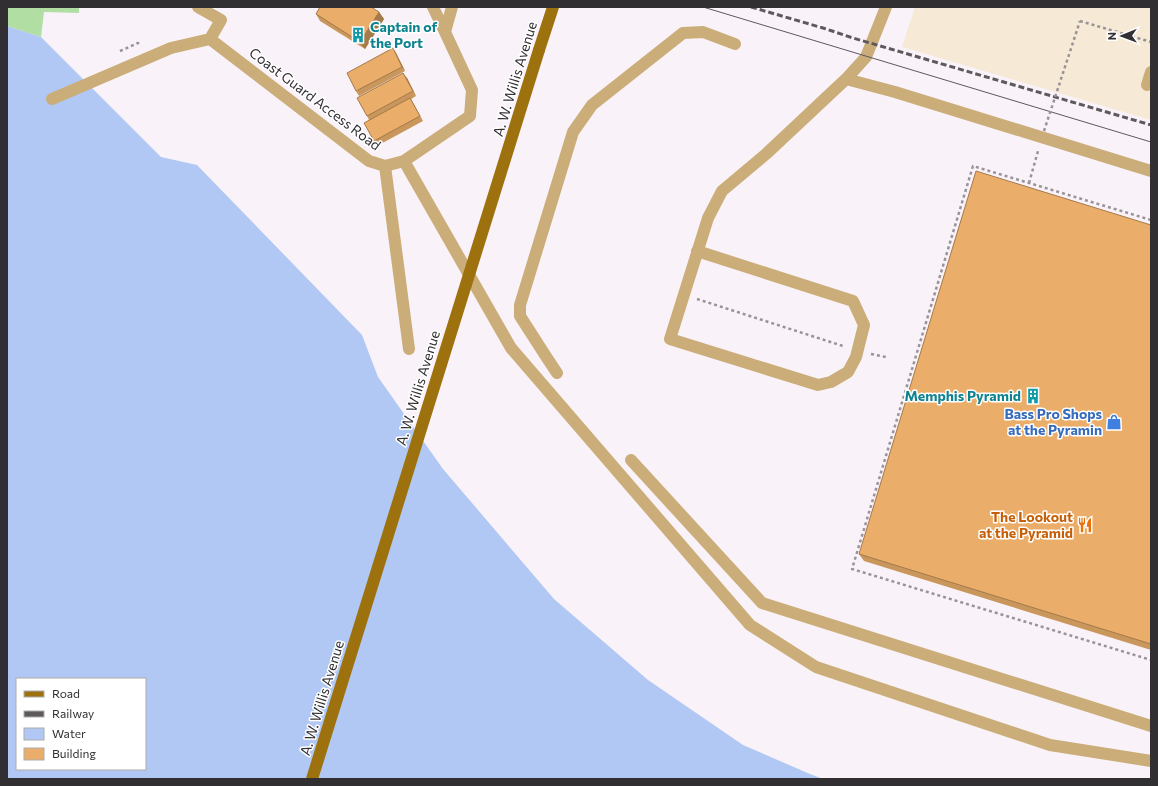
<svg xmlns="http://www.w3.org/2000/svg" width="1158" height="786" font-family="Commissioner,sans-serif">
	<rect width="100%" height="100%" fill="#faf2f9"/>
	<path fill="#f6e9d5" d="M915,7H1151V120L902,47Z"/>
	<path fill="#b1dea3" d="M7,7H79V13L44,12L41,37L7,26Z"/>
	<path fill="#b0c8f3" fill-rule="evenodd" d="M7,26L41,37L161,157L197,165L362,335L378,377L443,469L554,599L648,680L743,745L810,774L823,779H7ZM17,679H145V769H17Z"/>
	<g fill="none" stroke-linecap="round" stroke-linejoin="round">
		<path stroke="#999398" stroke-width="2.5" stroke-dasharray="3 3" stroke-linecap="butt" d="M1080,21L1151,42
			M120,51L138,43L139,46
			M1029,183L1038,151
			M1151,220L973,166L852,569L1151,660
			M697,299L843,346
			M871,354L886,357"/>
		<path stroke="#cbad79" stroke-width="12" d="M198,7L221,20L210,39L369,161L385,166L404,161L470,116L472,90L445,32L452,7
			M433,7L445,32
			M846,79L895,92L1151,171
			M1147,85L1151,72
			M52,99L171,48L210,39
			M404,161L511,348L750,625L816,667L1050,745L1151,761
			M385,166L409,349
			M697,251L853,301L864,325L856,357L848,372L831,382L818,385L670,339L708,218L722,191L766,154L846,79L866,57L886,7
			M557,373L547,358L520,316V305L573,132L592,105L683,33L703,32L735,44
			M631,460L762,603L1151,726"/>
		<path stroke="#9d720e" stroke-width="12" d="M539,50L553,7"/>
		<path stroke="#5d595d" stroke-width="1" d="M703,7L1151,142"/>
		<path stroke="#5d595d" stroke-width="3" stroke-dasharray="6 3" stroke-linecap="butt" d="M751,7L823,28L853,38L1151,125"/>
		<path stroke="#999398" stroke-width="2.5" stroke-dasharray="3 3" stroke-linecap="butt" d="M1044,131L1080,21"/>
		<path stroke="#9d720e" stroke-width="12" d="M312,779L539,50"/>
	</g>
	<path fill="#c9965b" d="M379,12L384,19L365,49L320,21L316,14Z
		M396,53L405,71L359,96L356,91Z
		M407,78L416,96L411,99L423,121L377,146L374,141L369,120L367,116Z
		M1151,225V650L864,561L859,554Z"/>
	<path fill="#a47a4a" d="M379,12L384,19L365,49L360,42Z
		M393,48L396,53L405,71L402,67Z
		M403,73L407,78L416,96L413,91Z"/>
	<path fill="#eaae6a" stroke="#a47a4a" d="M320,7H371L379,12L360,42L316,14Z
		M393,48L402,67L356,91L347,73Z
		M403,73L413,91L367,116L357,98Z
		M410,98L420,116L374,141L364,123Z
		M976,171L1151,225V644L859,554Z"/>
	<defs>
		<g id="building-bare" transform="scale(1.2)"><path d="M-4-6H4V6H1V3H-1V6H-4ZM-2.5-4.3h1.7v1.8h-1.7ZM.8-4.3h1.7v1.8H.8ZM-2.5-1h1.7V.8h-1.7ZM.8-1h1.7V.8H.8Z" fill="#0f9aa8" stroke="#fff" stroke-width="2.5" paint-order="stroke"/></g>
		<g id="shop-bare" transform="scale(1.2)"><path d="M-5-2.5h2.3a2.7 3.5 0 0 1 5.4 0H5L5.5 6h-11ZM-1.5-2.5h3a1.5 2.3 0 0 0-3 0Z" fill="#3f7fe0" stroke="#fff" stroke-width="2.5" paint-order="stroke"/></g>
		<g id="restaurant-bare" transform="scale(1.2)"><path d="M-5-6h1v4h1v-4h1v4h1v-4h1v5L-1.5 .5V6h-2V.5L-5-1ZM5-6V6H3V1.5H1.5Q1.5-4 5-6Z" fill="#e8710a" stroke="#fff" stroke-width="2.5" paint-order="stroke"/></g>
	</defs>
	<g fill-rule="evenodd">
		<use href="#building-bare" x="358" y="35"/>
		<use href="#building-bare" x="1033" y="396"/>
		<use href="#shop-bare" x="1114" y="422"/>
		<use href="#restaurant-bare" x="1085" y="525"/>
	</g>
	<g text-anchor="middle" stroke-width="3" stroke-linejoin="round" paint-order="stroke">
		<g font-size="14" font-weight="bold" fill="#0d838f" stroke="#fff" text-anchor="start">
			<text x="370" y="32">Captain of<tspan x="370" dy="16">the Port</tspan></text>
			<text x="1021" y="401" text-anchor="end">Memphis Pyramid</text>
		</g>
		<g font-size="14" fill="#322f32" stroke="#fff">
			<text transform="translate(515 79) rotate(-73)" y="5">A. W. Willis Avenue</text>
			<text transform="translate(315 99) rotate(37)" y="5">Coast Guard Access Road</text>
			<text transform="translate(418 388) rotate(-73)" y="5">A. W. Willis Avenue</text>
			<text transform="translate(322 698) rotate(-73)" y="5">A. W. Willis Avenue</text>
		</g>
		<g font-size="14" font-weight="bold" fill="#366cbe" stroke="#fff" text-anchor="end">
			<text x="1102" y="419">Bass Pro Shops<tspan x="1102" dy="16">at the Pyramin</tspan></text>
		</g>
		<g font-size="14" font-weight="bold" fill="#c56008" stroke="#fff" text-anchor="end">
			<text x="1073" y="522">The Lookout<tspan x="1073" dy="16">at the Pyramid</tspan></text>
		</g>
	</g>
	<rect width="1158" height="786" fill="none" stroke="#322f32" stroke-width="16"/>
	<rect x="16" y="678" width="130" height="92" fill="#ffffff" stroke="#adacad"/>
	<rect x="24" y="691" width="20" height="6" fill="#9d720e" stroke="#adacad"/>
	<text x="52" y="698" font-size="12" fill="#322f32">Road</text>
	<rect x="24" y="711" width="20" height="6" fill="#5d595d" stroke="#adacad"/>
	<text x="52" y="718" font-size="12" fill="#322f32">Railway</text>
	<rect x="24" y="728" width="20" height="12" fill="#b0c8f3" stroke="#adacad"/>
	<text x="52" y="738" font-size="12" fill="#322f32">Water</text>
	<rect x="24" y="748" width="20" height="12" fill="#eaae6a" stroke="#adacad"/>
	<text x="52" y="758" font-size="12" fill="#322f32">Building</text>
	<g transform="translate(1122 36) rotate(269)" stroke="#ffffff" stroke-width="3" paint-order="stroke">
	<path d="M0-3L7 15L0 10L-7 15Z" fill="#322f32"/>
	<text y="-6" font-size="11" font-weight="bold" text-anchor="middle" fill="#322f32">N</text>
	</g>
</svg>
